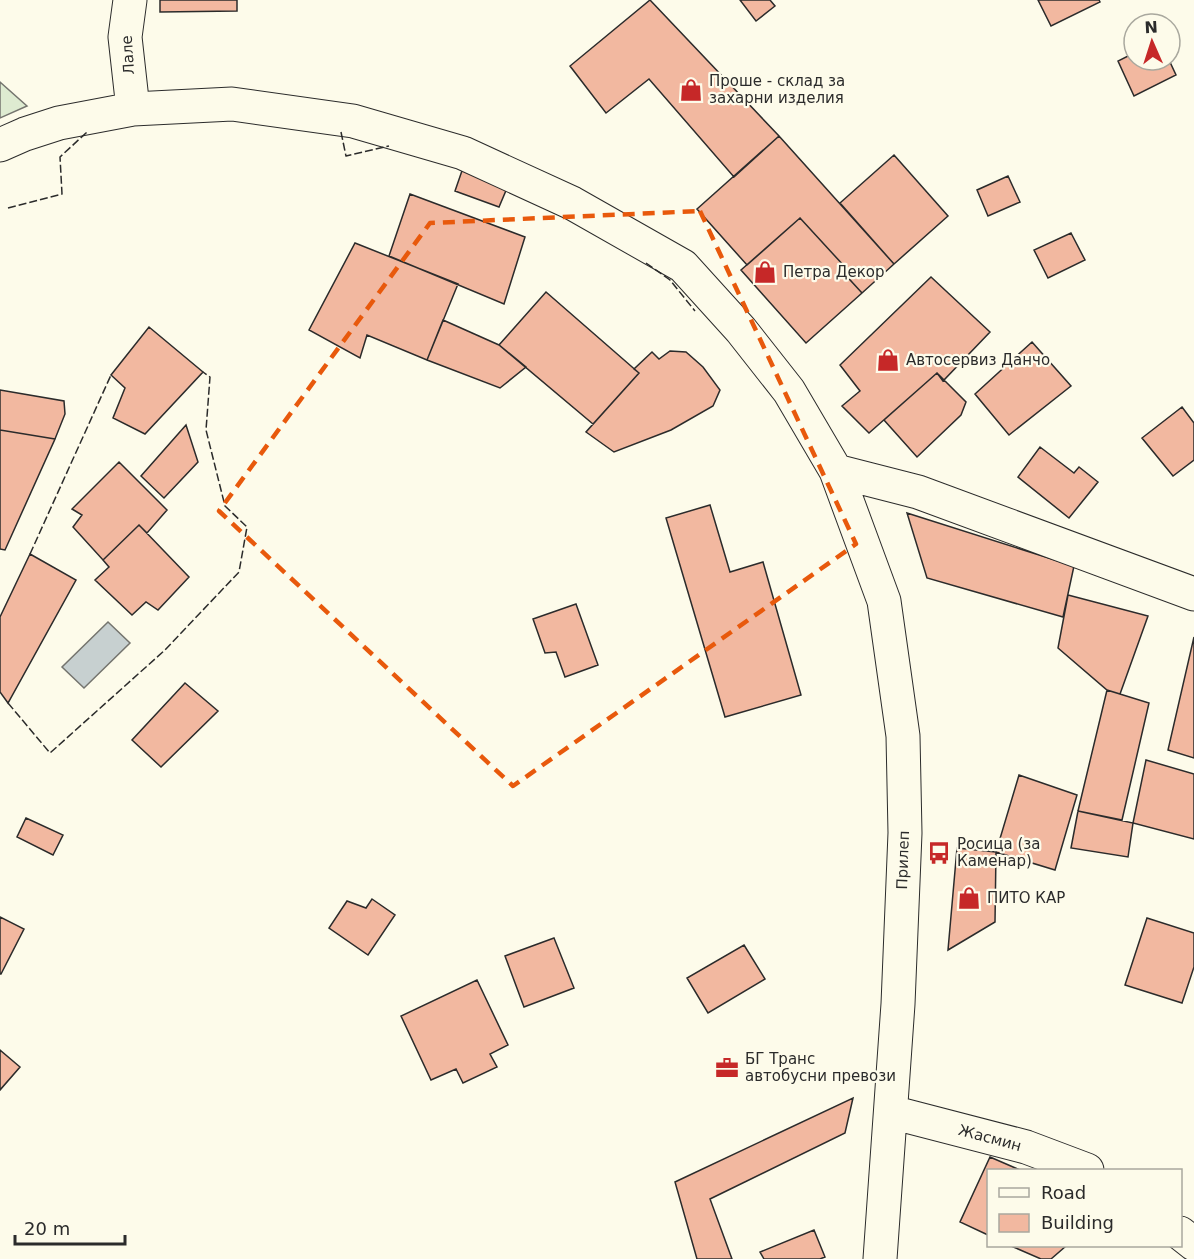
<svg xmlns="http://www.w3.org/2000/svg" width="1194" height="1259" font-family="'DejaVu Sans',sans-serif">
	<rect width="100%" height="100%" fill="#fdfbea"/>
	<path fill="#deebd1" stroke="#74746e" stroke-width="1.5" d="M0,82L27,106L0,118Z"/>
	<path fill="#c7d0d0" stroke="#74746e" stroke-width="1.5" d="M108,622L130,643L84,688L62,667Z"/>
	<path fill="#f2b8a0" stroke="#2b2b2b" stroke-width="1.5" d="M160,0H237V11L160,12Z
		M650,0L779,136L734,177L649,79L606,113L570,66Z
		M740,0H770L775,6L756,21Z
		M1038,0H1099L1100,2L1051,26Z
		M1134,53V60H1169L1176,75L1134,96L1118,61Z
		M779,136L894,264L862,293L841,270L845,267L800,218L747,265L697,209Z
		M894,155L948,216L894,264L840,203Z
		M465,162L510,181L499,207L455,191Z
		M1008,176L1020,202L988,216L977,190Z
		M410,194L525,237L504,304L389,256Z
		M800,218L845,267L841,270L862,293L806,343L741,270Z
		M1071,233L1085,260L1048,278L1034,250Z
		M355,243L458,284L427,360L367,335L360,358L309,330Z
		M931,277L990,332L943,381L937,373L869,433L842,406L860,391L840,365Z
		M546,292L639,373L593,424L499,345Z
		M443,320L499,345L526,367L500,388L427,360Z
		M149,327L203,372L145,434L113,418L125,388L111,375Z
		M1032,342L1071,386L1009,435L975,394Z
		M670,351L686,352L703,367L720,390L713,406L671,430L614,452L586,432L639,373L634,369L652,352L659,359Z
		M937,373L966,402L961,415L917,457L884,420Z
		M0,390L64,401L65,414L55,439L0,430Z
		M1182,407L1194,423V460L1173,476L1142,438Z
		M186,425L198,462L164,498L141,476Z
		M0,430L55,439L5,550L0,549Z
		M1040,447L1074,473L1079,467L1098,482L1069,518L1018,477Z
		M119,462L167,510L147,533L139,525L103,560L73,527L82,515L72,509Z
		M710,505L730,572L763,562L801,695L725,717L666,518Z
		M907,513L1074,566L1063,617L927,578Z
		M139,525L189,577L158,610L146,602L132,615L95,580L109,567L103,560Z
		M30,554L76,580L8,703L0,692V617Z
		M1068,595L1148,616L1120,694L1107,690L1058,648Z
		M576,604L598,665L565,677L556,652L545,653L533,619Z
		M1194,637V758L1168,750Z
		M185,683L218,711L161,767L132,740Z
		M1107,690L1149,703L1122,820L1078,811Z
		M1146,760L1194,774V839L1133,823Z
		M1019,775L1077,795L1055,870L996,852Z
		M1078,811L1133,823L1128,857L1071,848Z
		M26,818L63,835L53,855L17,837Z
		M957,848L996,852L995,922L948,950Z
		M372,899L395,915L368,955L329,928L347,901L366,908Z
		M0,917L24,929L1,974H0Z
		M1147,918L1194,933V967L1182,1003L1125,985Z
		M554,938L574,988L524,1007L505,956Z
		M744,945L765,979L708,1013L687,978Z
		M477,980L508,1045L490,1054L497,1067L463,1083L456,1069L431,1080L401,1016Z
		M0,1050L20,1067L0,1090Z
		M853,1098L845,1133L710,1199L732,1259H697L675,1182Z
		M990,1157L1020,1170H988V1235L960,1222Z
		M814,1230L825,1257L820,1259H764L760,1252Z
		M1011,1246H1066L1051,1259H1041Z"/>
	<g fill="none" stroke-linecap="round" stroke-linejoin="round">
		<g stroke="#2b2b2b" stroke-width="35">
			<path id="minor" d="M130,0L125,37L133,109
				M0,145L25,134L59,123L133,109L232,104L353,121L463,153L572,203L683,266L741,330L789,391L836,471L884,601L903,736L905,833L898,1004L880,1259
				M836,471L918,492L1194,594
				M891,1112L1026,1147L1087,1170
				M1180,1233L1194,1244"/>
		</g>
		<use href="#minor" stroke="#fdfbea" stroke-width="33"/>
		<path stroke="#2b2b2b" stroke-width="1.5" stroke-dasharray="8 3" stroke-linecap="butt" d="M341,132L346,156L389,146
			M8,208L62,194L60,157L87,132
			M646,263L670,280L695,311
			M30,554L111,375
			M8,703L50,753L165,650L239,572L247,527L225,506L206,430L210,377L203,372"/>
	</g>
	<path fill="none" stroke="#e8590c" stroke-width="4.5" stroke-dasharray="12 8" stroke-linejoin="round" d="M700,211L856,544L513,786L219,511L430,223Z"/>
	<defs>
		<g id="shop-bare" transform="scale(1.8)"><path d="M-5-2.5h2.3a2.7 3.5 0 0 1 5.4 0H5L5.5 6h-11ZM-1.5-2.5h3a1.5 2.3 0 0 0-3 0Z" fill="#c62828" stroke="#fdfbea" stroke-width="2.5" paint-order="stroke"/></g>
		<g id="bus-bare" transform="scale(1.8)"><path d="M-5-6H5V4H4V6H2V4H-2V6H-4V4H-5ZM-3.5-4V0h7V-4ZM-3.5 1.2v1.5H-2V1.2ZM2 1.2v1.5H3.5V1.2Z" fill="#c62828" stroke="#fdfbea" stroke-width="2.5" paint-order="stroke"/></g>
		<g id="office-bare" transform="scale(1.8)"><path d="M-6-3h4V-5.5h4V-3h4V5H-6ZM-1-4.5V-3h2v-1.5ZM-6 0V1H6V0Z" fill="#c62828" stroke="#fdfbea" stroke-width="2.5" paint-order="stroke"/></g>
	</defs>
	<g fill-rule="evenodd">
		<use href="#shop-bare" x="691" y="90"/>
		<use href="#shop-bare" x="765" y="272"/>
		<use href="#shop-bare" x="888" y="360"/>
		<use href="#bus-bare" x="939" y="853"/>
		<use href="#shop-bare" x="969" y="898"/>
		<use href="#office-bare" x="727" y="1068"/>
	</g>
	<g text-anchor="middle" stroke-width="4.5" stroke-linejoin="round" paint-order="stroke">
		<g font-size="15" fill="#2b2b2b" stroke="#fdfbea">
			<text transform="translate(128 55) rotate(-94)" y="5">Лале</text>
			<text transform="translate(903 860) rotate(-88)" y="5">Прилеп</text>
			<text transform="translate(990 1138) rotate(15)" y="5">Жасмин</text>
		</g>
		<g font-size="15" fill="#2b2b2b" stroke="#fdfbea" text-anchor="start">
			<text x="709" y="86">Проше - склад за<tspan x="709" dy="17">захарни изделия</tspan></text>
			<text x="783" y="277">Петра Декор</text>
			<text x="906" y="365">Автосервиз Данчо</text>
			<text x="957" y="849">Росица (за<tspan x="957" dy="17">Каменар)</tspan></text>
			<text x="987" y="903">ПИТО КАР</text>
			<text x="745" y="1064">БГ Транс<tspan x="745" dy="17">автобусни превози</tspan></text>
		</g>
	</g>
	<rect x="987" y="1169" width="195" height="78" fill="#fdfbea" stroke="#a9a89e" stroke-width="1.5"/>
	<rect x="999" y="1188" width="30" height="9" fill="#fdfbea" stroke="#a9a89e" stroke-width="1.5"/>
	<text x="1041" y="1199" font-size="18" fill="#2b2b2b">Road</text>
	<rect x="999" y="1214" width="30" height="18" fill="#f2b8a0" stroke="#a9a89e" stroke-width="1.5"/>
	<text x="1041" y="1229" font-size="18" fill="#2b2b2b">Building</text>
	<g transform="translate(1152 42) rotate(357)"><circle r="28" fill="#fdfbea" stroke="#a9a89e" stroke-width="1.5"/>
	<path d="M0-4.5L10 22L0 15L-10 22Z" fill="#c62828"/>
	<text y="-9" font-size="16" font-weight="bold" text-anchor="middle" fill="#2b2b2b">N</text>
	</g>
	<path d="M15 1235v9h110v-9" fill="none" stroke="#2b2b2b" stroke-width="3"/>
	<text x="24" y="1235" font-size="18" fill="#2b2b2b" stroke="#fdfbea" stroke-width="4.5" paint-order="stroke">20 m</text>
</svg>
